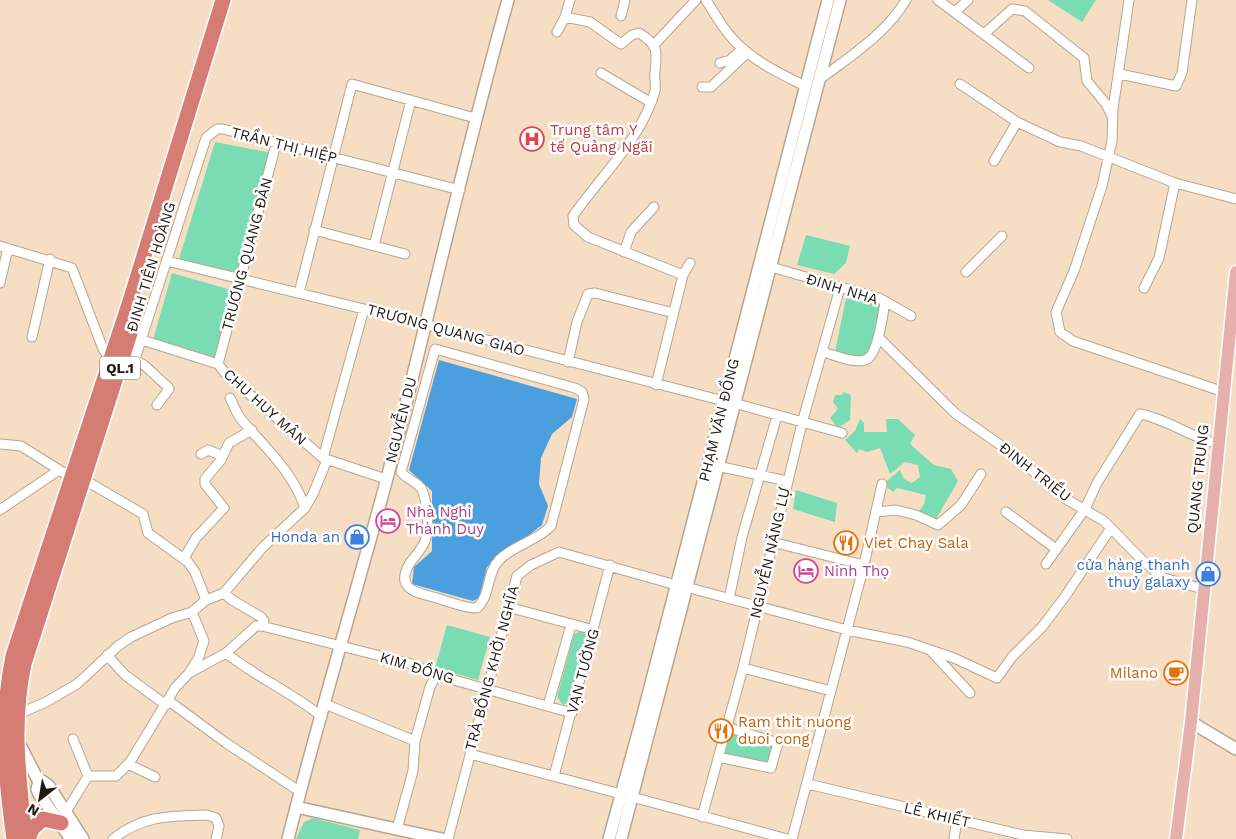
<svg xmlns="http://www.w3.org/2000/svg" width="1236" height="839" font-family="'Work Sans',sans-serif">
	<rect width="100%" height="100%" fill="#f6dec4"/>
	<path fill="#7adcb3" d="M1048,0H1096L1082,22Z
		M215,142L272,153L241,274L179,259Z
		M806,235L850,246L846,263L834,274L797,265Z
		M172,273L235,291L216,358L153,340Z
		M846,298L886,302L871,360L835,352Z
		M843,392L851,395L850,420L838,428L830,418L838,409L833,402L835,395H842Z
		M860,419L864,423V432H887L886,419H898L915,435L910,444L934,465L951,469L958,481L935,521L918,513L924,504L926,495L897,488L893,492L883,484L900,470L904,479L912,483L920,477L918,465L905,462L890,474L880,448L867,452L859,449L857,453L845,440L855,431Z
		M796,490L837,503L835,522L793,509Z
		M447,625L490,637L478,680L435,668Z
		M583,630L588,637L571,701L563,705L557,697L574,634Z
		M729,733L777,743L770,772L722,760Z
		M313,818L360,830L358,839H296L304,822Z"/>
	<path fill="#4b9fdf" d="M439,360L577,399L572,417L552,434L541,458L539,484L548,506L542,525L487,567L479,598L473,601L412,584L414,567L432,551V491L409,470Z"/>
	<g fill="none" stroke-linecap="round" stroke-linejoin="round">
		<g stroke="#bba48b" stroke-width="11">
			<path id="street" d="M706,0C716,16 726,34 741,47C759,64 783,75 805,86
				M938,0L1029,68
				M1129,0L1113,109L1112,141L1102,186L1074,271L1056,312L1060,332L1073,341L1224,392
				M955,12L968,0
				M621,16L625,0
				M565,17L590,22L621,44L632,35L639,33C659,45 657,52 655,72C654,78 656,85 655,91C642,138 600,177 573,216L574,225L588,237L683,275
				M557,32L565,17L570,0
				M984,34L1012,9L1025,11L1084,58L1087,81L1106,104L1112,116
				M653,46L696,0
				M720,63L730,60L742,49
				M601,73L650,102
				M1120,74L1176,86L1182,73L1192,0
				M819,80C849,57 887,33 906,0
				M960,84L1017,122L1060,142L1081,146L1175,183L1236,199
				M702,87H711L747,53
				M994,161L1017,122
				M314,230L405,254
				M0,246L72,268L103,349L111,362
				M374,246L411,100
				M624,252L631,232L654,207
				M167,261L425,324L724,401
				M771,267L879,298L911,316
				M966,272L1002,236
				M0,283L8,248
				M1144,288L1159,258L1175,183
				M299,293L352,84L475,118
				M32,337L50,259
				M878,337L956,414L1009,451L1066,499L1104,521L1144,562L1164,578L1203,589
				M142,340L218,364L225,373L323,458L386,479
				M435,349L575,388L582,392L584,399L551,526C537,541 514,545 499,560C486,574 491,595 477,608C464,608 450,602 437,598C417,593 394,589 410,563C415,556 422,549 425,541C430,527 427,505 423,492C420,482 407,480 401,472Z
				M823,352C834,355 854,364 865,360C878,357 883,313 885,302
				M129,357L144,365L168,387L169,389L157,405
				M135,359L206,138L217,129H223L460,190
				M568,362L577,322L588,294L595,293L674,313
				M218,364L276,144
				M656,385L683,275L690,263
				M230,398C234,405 236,413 241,419C264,447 293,471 305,508
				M734,403L842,433
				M0,444L21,446L72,478
				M201,454L208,450L223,456
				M323,458L364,309
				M717,466L787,481
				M83,479L143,514L148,533L188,562L195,572L206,600
				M0,510L59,470
				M876,512L896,510L916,515L938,525L961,505L981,474
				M1006,512L1056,549
				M772,542L864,565
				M184,558L196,538L224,508L205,484V479L221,460L229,443L252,430
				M1046,564L1085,509L1097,483L1140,414C1168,419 1191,438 1219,444
				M686,587L847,630L907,642L954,658L997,678L1012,657L1042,627L1064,598L1111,528
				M224,593L232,600L261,617L264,621L262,626
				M729,599L742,537L777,416
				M508,607L594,630
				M262,626L412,664L436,675L572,713
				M931,651L970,693
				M226,653C257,678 292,692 322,717
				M107,655L125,675L166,705
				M743,668L831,691
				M189,673L198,659L204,641L192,612
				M169,701L226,743L299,791
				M325,704L415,741
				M548,706L571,625
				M16,715L46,702L77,684L118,646L131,637L172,618L192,612L206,600L224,593L262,548L305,508L313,494L327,460
				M73,739L88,776
				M470,754L621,794
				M718,757L771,768L778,743L727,727
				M128,764L155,777
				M554,776L610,565
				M808,784L1023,835L1067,839
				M632,797L787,839
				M66,812L88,776H116L130,762L175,688L189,673L226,653L256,626H262
				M702,817L743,668L802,423L840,288
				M397,829L413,771L415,741L430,687L436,675
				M113,839C143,815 170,816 207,815L216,818L219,826L216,839
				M448,839L517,576L531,565L559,552L676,585
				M792,839L864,565L882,484
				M954,839L957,819"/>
		</g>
		<g stroke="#bba48b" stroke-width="14">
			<path id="secondary" d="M1191,722L1236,749
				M19,743L39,782
				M39,782L42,781L49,786L83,839
				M39,782L37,789L39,794L71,839
				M296,807L442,839
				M288,839C318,719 354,601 386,482C428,321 463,159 508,0
				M609,839L641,722L828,0
				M621,839L840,0"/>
		</g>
		<g stroke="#fff" stroke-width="15">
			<path id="primary" d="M1176,839L1191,722L1236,272"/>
		</g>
		<g stroke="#fff" stroke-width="18">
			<path id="highway" d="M14,839C5,774 0,721 13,656L130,301L223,0
				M25,839C19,778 11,725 24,664L133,324
				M28,839L32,829L43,819L61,823"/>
		</g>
		<use href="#street" stroke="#fff" stroke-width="9"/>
		<use href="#secondary" stroke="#fff" stroke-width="11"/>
		<use href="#primary" stroke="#e6b1ac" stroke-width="12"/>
		<use href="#highway" stroke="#d57d74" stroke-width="15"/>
	</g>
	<defs>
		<g id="hospital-ring" transform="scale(1.25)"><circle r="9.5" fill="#fff" stroke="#e0444e" stroke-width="1.5"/><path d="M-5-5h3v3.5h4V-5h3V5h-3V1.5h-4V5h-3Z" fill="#e0444e"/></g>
		<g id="hotel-ring" transform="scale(1.25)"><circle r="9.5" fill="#fff" stroke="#d1479c" stroke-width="1.5"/><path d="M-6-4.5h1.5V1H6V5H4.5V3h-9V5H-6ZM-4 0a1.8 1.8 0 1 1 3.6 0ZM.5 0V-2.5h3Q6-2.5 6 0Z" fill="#d1479c"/></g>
		<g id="shop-ring" transform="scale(1.25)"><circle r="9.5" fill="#fff" stroke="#3f7fe0" stroke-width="1.5"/><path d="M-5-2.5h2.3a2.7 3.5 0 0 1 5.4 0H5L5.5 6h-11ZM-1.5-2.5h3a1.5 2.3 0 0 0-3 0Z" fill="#3f7fe0"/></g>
		<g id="restaurant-ring" transform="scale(1.25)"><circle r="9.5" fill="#fff" stroke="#e8710a" stroke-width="1.5"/><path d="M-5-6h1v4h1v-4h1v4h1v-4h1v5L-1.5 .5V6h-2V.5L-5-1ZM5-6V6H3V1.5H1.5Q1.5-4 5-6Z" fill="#e8710a"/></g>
		<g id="cafe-ring" transform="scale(1.25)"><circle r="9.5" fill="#fff" stroke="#e8710a" stroke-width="1.5"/><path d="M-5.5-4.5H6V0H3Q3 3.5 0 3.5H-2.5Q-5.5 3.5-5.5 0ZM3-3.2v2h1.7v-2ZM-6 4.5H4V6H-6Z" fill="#e8710a"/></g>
	</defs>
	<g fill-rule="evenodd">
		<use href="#hospital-ring" x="532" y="139"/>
		<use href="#hotel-ring" x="388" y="521"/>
		<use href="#shop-ring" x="357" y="537"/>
		<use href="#restaurant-ring" x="846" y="543"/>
		<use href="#hotel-ring" x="806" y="571"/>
		<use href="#shop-ring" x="1208" y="574"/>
		<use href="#cafe-ring" x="1176" y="673"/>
		<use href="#restaurant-ring" x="721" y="731"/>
	</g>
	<g text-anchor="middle" stroke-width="5" stroke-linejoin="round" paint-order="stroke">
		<rect fill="#fff" stroke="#645d57" stroke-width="1" x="100" y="356.5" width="40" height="23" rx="4"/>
		<g font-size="14" font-weight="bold" fill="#21180f">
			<text x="120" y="373">QL.1</text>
		</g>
		<g font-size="15" fill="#be3a42" stroke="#fff" text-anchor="start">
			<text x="550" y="135">Trung tâm Y<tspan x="550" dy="17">tế Quảng Ngãi</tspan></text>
		</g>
		<g font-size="15" fill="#21180f" stroke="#fff">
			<text transform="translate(284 145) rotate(14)" y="5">TRẦN THỊ HIỆP</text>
			<text transform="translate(247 254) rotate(-75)" y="5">TRƯƠNG QUANG ĐẢN</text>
			<text transform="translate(151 267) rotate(-73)" y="5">ĐINH TIÊN HOÀNG</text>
			<text transform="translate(842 289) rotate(17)" y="5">ĐINH NHA</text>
			<text transform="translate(446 330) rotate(15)" y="5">TRƯƠNG QUANG GIAO</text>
			<text transform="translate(265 407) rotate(42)" y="5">CHU HUY MÂN</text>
			<text transform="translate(401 420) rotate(-76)" y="5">NGUYỄN DU</text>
			<text transform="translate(719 420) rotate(-76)" y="5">PHẠM VĂN ĐỒNG</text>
			<text transform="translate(1035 472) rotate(38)" y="5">ĐINH TRIỀU</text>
			<text transform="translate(1198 479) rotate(-84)" y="5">QUANG TRUNG</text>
			<text transform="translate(770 553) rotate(-77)" y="5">NGUYỄN NĂNG LỰ</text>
			<text transform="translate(417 668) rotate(17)" y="5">KIM ĐỒNG</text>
			<text transform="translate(492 668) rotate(-75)" y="5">TRÀ BỒNG KHỞI NGHĨA</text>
			<text transform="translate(583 671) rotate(-75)" y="5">VẠN TƯỜNG</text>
			<text transform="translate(937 815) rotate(13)" y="5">LÊ KHIẾT</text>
		</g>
		<g font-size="15" fill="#b23c85" stroke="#fff" text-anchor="start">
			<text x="406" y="517">Nhà Nghỉ<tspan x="406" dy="17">Thành Duy</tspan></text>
			<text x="824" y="576">Ninh Thọ</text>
		</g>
		<g font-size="15" fill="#366cbe" stroke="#fff" text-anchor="end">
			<text x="340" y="542">Honda an</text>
			<text x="1190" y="570">cửa hàng thanh<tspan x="1190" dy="17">thuỷ galaxy</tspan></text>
		</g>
		<g font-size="15" fill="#c56008" stroke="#fff" text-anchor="start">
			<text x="864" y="548">Viet Chay Sala</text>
			<text x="1158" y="678" text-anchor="end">Milano</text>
			<text x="738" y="727">Ram thit nuong<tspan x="738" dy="17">duoi cong</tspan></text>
		</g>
	</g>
	<g transform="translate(40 799) rotate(211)" stroke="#ffffff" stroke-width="4" paint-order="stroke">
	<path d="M0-4L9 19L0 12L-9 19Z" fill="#21180f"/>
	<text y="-8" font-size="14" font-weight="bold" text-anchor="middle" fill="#21180f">N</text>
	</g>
</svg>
